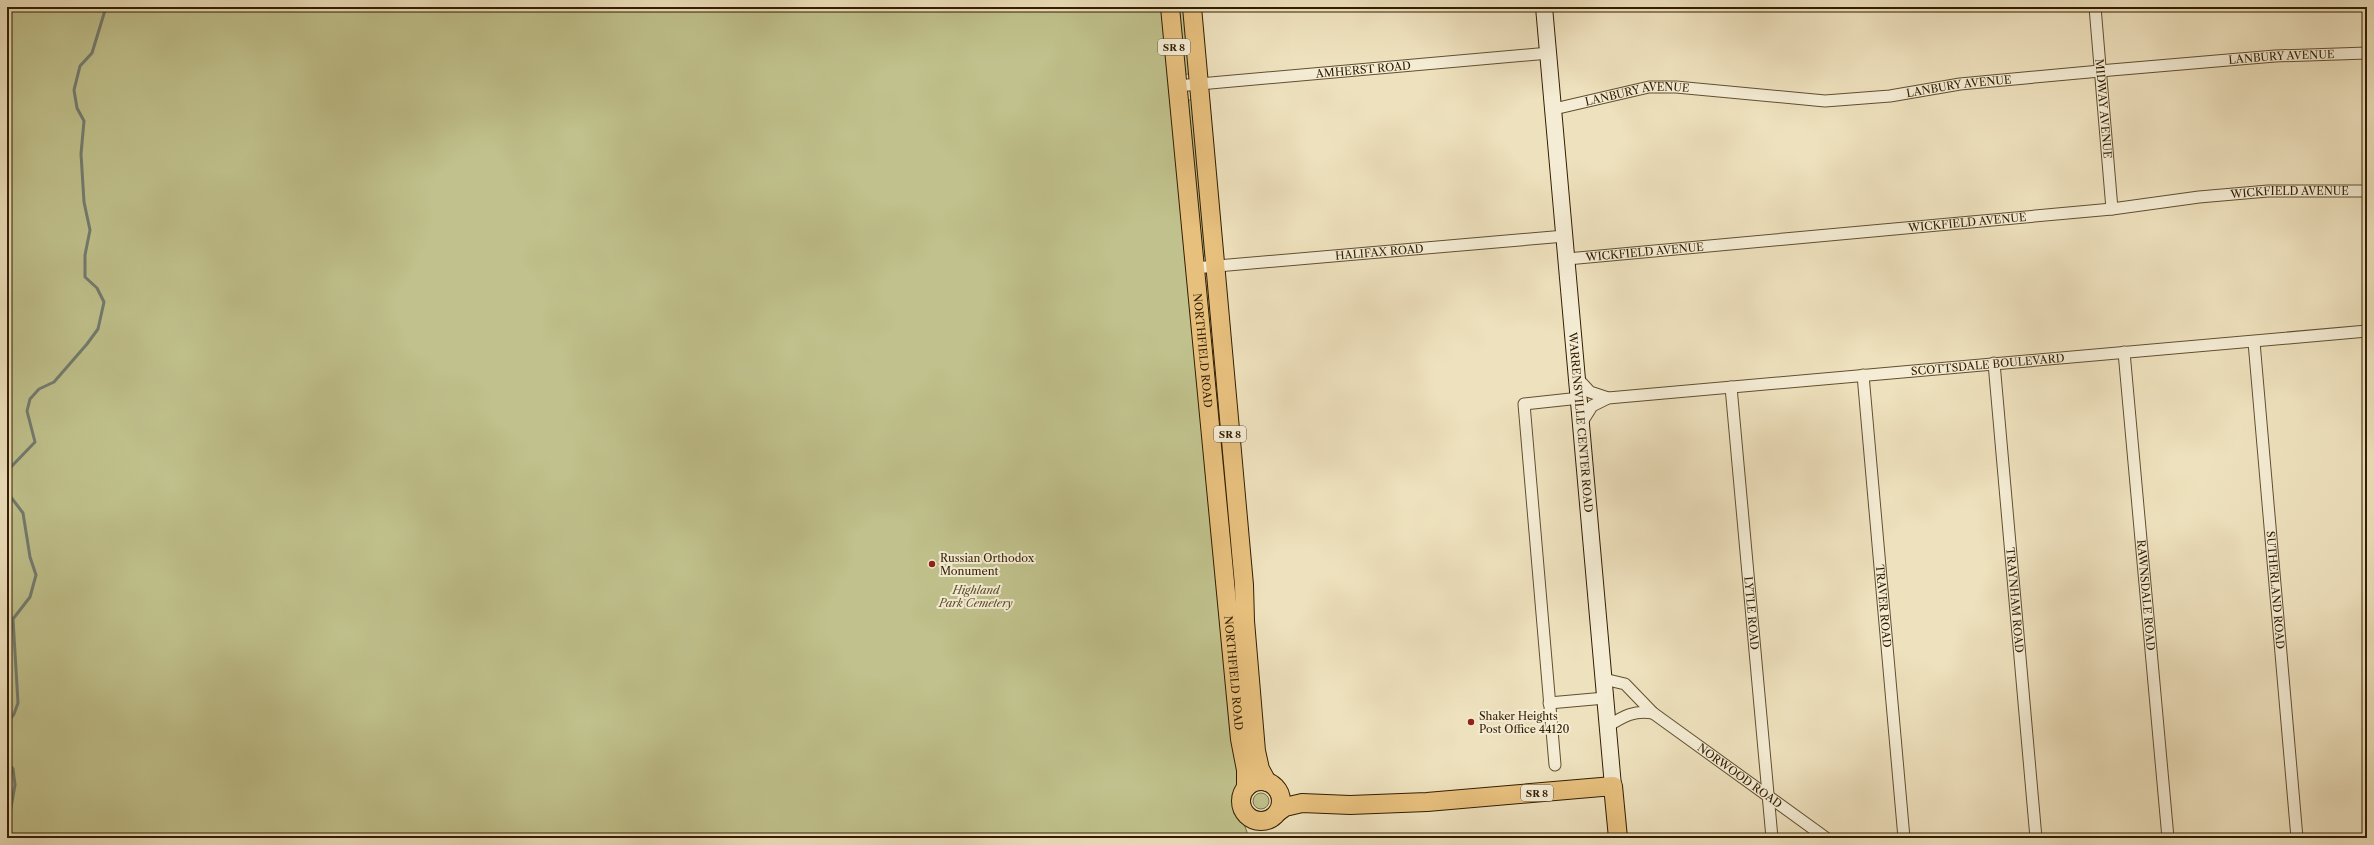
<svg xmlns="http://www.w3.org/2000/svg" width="2374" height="845" font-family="'Libre Caslon Text',serif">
	<rect width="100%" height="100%" fill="#eee1bd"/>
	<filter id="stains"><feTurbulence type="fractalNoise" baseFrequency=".005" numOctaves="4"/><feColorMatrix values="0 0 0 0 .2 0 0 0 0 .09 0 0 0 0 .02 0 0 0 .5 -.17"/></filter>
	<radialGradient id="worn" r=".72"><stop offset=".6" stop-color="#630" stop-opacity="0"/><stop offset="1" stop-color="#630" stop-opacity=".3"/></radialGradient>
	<path fill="#c0c18c" stroke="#797046" d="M7,7H1164L1243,781L1237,804L1247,832L1246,838H7Z
		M1177,7H1185L1191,73L1184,75Z
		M1187,100H1192L1207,256H1202Z
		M1202,281H1210L1236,591L1234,589Z
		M1253 801a8 8 0 1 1 16 0a8 8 0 1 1-16 0Z"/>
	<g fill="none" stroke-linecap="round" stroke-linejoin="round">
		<path stroke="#727c70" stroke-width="3" d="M7,481L11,467L35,442L27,411L30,399L39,389L54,382L87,344L98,329L104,302L97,288L85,277V255L90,230L84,202L81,154L84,121L77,108L74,90L80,66L92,53L106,7
			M7,492L23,513L30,557L36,575L30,597L13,619L18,703L14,714L7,723
			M7,761L13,769L15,785L7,830"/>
		<g stroke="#614f2f" stroke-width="13">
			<g id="street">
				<path id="s1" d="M2095,7L2112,209"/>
				<path id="s2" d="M1177,86L1549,53"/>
				<path id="s3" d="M1554,109L1649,87H1676L1825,101L1890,96L1960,84L2111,70L2275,56L2367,53"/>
				<path id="s4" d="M1567,259L2112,209L2199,197L2268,191H2367"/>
				<path id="s5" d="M1194,268L1565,236"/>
				<path id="s6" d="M2254,342L2297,838"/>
				<path id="s7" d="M2124,352L2168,838"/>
				<path id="s8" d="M1994,363L2036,838"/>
				<path id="s9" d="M1863,375L1904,838"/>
				<path d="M1578,379L1590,392L1608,398"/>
				<path id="s10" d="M1731,387L1772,838"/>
				<path id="s11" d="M1582,422L1592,406L1608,398L2367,331"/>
				<path id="s12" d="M1604,679L1625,684L1653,713L1826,838"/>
				<path d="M1549,703L1605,698"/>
				<path d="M1608,726C1624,716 1634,710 1653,713"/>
				<path d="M1555,765L1524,404L1580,398"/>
			</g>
		</g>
		<g stroke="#321e00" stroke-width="18">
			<g id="secondary">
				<path id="s13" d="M1544,7L1613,786"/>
			</g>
		</g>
		<g stroke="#321e00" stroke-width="20">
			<g id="primary">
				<path id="s14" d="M1170,7L1240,739L1246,770V788"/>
				<path d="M1192,7L1244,585L1245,621L1256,751L1260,769L1267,782"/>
				<circle cx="1261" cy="801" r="20"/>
				<path d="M1278,812L1285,807L1302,803L1350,805L1427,802L1613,786L1618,838"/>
			</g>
		</g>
		<use href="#street" stroke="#f4ecd4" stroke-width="11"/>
		<use href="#secondary" stroke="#f4ecd4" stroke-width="16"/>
		<use href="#primary" stroke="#e7c07e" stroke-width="18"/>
	</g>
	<g fill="#8f2418" stroke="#f4ecd4" stroke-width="1.5">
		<circle cx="932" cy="564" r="4"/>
		<circle cx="1471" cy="722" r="4"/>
	</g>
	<g text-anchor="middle" stroke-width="4" stroke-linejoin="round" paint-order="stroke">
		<g fill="#f4ecd4" stroke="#6c5c40" stroke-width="1">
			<rect x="1158" y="39" width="32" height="16" rx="3"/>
			<rect x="1214" y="426" width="32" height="16" rx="3"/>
			<rect x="1521" y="785" width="32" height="16" rx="3"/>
		</g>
		<g font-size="10" font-weight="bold" fill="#321e00">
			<text x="1174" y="51">SR 8</text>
			<text x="1230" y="438">SR 8</text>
			<text x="1537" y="797">SR 8</text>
		</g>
		<g font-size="11" fill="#321e00" stroke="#f4ecd4">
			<text dy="4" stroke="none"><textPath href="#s3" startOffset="733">LANBURY AVENUE</textPath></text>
			<text dy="4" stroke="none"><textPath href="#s2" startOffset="187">AMHERST ROAD</textPath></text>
			<text dy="4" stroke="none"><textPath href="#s3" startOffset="409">LANBURY AVENUE</textPath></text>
			<text dy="4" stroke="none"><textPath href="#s3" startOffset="85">LANBURY AVENUE</textPath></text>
			<text dy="4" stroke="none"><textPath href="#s1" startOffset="102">MIDWAY AVENUE</textPath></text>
			<text dy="4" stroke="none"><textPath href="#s4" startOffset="726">WICKFIELD AVENUE</textPath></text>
			<text dy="4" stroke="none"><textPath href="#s4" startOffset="402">WICKFIELD AVENUE</textPath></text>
			<text dy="4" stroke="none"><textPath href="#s5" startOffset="186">HALIFAX ROAD</textPath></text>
			<text dy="4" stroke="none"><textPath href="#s4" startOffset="78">WICKFIELD AVENUE</textPath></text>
			<text dy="4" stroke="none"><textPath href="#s14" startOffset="345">NORTHFIELD ROAD</textPath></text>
			<text dy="4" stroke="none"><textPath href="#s11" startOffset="418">SCOTTSDALE BOULEVARD</textPath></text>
			<text dy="4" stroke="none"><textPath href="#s13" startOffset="417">WARRENSVILLE CENTER ROAD</textPath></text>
			<text dy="4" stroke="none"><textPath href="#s6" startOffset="249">SUTHERLAND ROAD</textPath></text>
			<text dy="4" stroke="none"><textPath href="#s7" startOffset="244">RAWNSDALE ROAD</textPath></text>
			<text dy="4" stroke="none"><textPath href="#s8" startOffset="238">TRAYNHAM ROAD</textPath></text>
			<text dy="4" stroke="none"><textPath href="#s9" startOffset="232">TRAVER ROAD</textPath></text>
			<text dy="4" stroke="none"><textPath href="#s10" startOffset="227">LYTLE ROAD</textPath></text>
			<text dy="4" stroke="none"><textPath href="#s14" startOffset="669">NORTHFIELD ROAD</textPath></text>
			<text dy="4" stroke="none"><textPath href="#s12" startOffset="169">NORWOOD ROAD</textPath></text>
		</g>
		<g font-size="11" fill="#321e00" stroke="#f4ecd4" text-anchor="start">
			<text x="940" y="562">Russian Orthodox<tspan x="940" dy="13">Monument</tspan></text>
			<text x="1479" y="720">Shaker Heights<tspan x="1479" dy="13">Post Office 44120</tspan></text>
		</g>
		<g font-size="11" font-style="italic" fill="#5d4f2a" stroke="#f4ecd4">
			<text x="976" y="594">Highland<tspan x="976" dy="13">Park Cemetery</tspan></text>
		</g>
	</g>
	<rect width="2374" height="845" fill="none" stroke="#eee1bd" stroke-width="24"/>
	<rect x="8" y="8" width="2358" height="829" fill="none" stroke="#321e00" stroke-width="2"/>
	<rect x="12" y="12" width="2350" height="821" fill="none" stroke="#321e00"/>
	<rect width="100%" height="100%" filter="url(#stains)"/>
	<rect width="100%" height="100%" fill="url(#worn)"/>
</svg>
